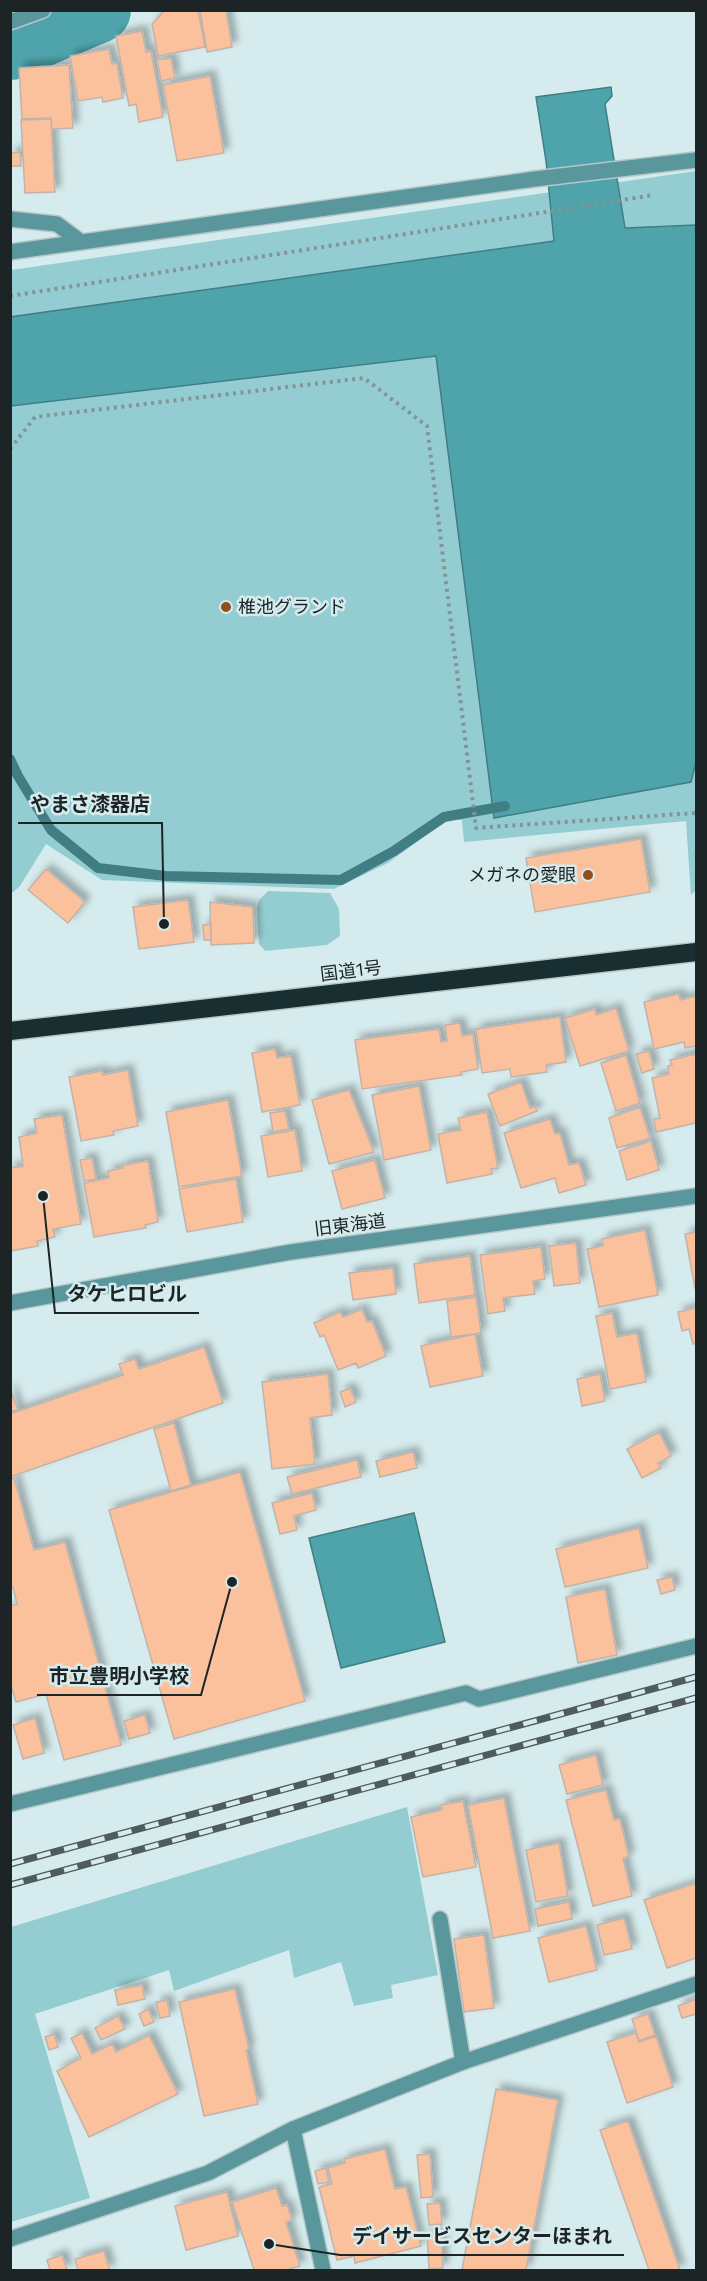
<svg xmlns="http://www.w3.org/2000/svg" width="707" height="2281" font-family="Commissioner,'Noto Sans JP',sans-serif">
	<defs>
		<filter id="shadow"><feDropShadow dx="5.5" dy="-5.5" stdDeviation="3" flood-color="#0004"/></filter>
	</defs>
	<rect width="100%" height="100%" fill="#d6ebed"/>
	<path fill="#93cdd2" d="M696,171V890L691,895L686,821L464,842L462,820L448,819L388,863L334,889L102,880L46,844L20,886L11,894V270Z
		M268,891L330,893L339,909L340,936L327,945L265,951L259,944L257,909L259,900Z
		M407,1807L438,1975L391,1985L393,1998L354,2006L341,1962L294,1978L289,1950L174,1991L169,1970L35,2014L90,2198L11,2222V1927Z"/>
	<path fill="#4fa4ab" stroke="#407e83" stroke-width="1.5" d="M611,87L612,96L605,104L625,228L696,225V762L691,782L494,818L436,356L11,406L10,317L554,241L546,161L536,97Z
		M414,1513L445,1642L341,1668L309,1538Z"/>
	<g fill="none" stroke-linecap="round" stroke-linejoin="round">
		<path stroke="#407e83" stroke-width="10" d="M10,759L18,776L51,830L98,868L166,876L341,880L394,851L444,817L505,806"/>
		<path stroke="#4fa4ab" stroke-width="66" d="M10,47L98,10"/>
	</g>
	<path fill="#fac19c" stroke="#c2b3aa" stroke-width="1.5" filter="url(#shadow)" d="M165,10H198L205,47L158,56L152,24Z
		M200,10H226L232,47L207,52Z
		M142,31L146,52L151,51L163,117L139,122L136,104L129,106L116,36Z
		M109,49L112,64L117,63L123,98L103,102L102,97L78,101L70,56Z
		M171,58L175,78L161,81L157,60Z
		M69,65L73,128L52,129L51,118L22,119L19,68Z
		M210,76L224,153L177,161L163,85Z
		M51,119L55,192L25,193L21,120Z
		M20,152L21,166H11V153Z
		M641,839L650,892L535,912L526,858Z
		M46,869L85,902L68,923L28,890Z
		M188,900L194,942L139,949L133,907Z
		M210,902L253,907L254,943L211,945Z
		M211,924V940H204L203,925Z
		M679,994L680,1000L696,996V1046L685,1048L684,1042L654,1049L644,1002Z
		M616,1008L629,1051L580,1066L565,1018L595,1009L596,1015Z
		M560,1017L566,1062L546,1065L547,1072L511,1077L510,1069L482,1073L476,1029Z
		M460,1023L462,1036L473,1034L478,1069L461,1072L462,1075L362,1089L355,1040L439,1029L441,1042L447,1041L445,1025Z
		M275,1049L277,1058L291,1056L300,1105L262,1112L252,1053Z
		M649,1051L654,1069L642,1073L636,1054Z
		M696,1054V1123L656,1132L654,1119L660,1118L652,1078L669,1074L668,1066L672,1065L670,1060Z
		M626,1055L640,1103L616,1111L601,1063Z
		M128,1070L138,1126L113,1131L114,1135L81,1141L69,1077L102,1071L103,1075Z
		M521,1082L530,1108L535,1106L537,1111L500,1126L488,1094Z
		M419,1086L431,1150L384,1160L372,1095Z
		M349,1090L374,1152L329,1164L312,1100Z
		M228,1100L242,1176L179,1187L166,1112Z
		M640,1107L650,1138L617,1148L609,1118Z
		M285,1111L289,1129L273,1132L270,1113Z
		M487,1112L498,1168L491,1169L492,1174L447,1183L438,1134L461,1130L458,1118Z
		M62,1115L81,1224L53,1229L55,1237L37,1241L38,1246L10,1251V1168L23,1166L19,1137L37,1133L34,1119Z
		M550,1119L555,1134L560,1133L569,1165L579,1163L586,1185L559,1193L555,1178L521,1188L504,1133Z
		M295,1130L302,1171L268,1177L261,1136Z
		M651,1141L659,1170L627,1180L619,1151Z
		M92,1158L96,1179L84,1181L80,1160Z
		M375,1160L385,1198L342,1209L332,1171Z
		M148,1161L158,1222L145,1225L146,1228L94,1237L84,1183L109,1178L108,1171L123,1168V1165Z
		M236,1179L243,1222L187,1232L179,1189Z
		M645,1230L658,1295L599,1307L587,1249L603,1246L602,1239Z
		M696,1232V1287L695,1288L685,1234Z
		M576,1243L580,1283L554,1286L549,1246Z
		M541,1247L545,1279L533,1281L535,1294L503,1298L505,1311L488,1314L480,1255Z
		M470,1256L475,1295L419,1303L414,1264Z
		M393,1268L396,1294L353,1300L349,1273Z
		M476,1297L481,1333L451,1337L447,1301Z
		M696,1308V1343L693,1344L689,1329L682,1331L678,1312Z
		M362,1309L367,1322L372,1321L386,1356L358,1368L356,1363L338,1370L324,1335L320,1337L314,1323L340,1312L343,1317Z
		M612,1313L617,1337L637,1333L646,1382L610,1389L596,1316Z
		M475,1334L483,1376L430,1387L421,1346Z
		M204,1347L223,1403L10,1477V1414L123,1375L119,1364L135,1359L139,1369Z
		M328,1374L332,1415L310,1418L315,1464L272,1469L262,1382Z
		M600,1374L605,1401L582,1406L577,1379Z
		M10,1388L18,1410L10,1412Z
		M350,1388L356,1402L345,1407L340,1392Z
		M174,1423L191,1485L171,1491L154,1429Z
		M659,1432L671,1456L658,1463L661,1468L642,1478L627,1449Z
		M413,1452L417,1468L380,1477L376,1461Z
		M357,1460L361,1477L292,1494L287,1477Z
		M240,1472L305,1701L174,1739L109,1510Z
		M14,1478L34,1550L65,1542L121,1745L64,1760L46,1694L16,1702L10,1682V1606L17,1604L13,1587L10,1588V1479Z
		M312,1493L316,1510L294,1516L297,1530L280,1534L272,1503Z
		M639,1528L648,1568L565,1587L556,1549Z
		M672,1577L675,1590L661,1594L657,1580Z
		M605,1589L617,1655L578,1663L566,1597Z
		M145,1715L150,1733L129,1739L124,1721Z
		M35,1718L44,1753L23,1759L13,1725Z
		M596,1755L603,1785L567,1794L559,1765Z
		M606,1790L614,1820L620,1819L629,1857L623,1858L632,1896L593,1906L566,1800Z
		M504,1798L530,1931L493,1938L468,1805Z
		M463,1801L476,1867L423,1877L411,1817L442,1810L441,1805Z
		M559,1843L568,1896L536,1902L526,1850Z
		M696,1883V1958L667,1968L644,1900Z
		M569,1902L572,1919L538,1926L535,1909Z
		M624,1918L632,1949L604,1955L597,1925Z
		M586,1926L597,1970L549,1982L538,1938Z
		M484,1935L494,2008L464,2012L454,1939Z
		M142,1985L145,1999L118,2005L115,1990Z
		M235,1989L249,2049L246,2050L258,2104L204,2116L179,2002Z
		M696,1999V2014L682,2018L678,2006Z
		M167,2000L170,2016L160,2018L156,2002Z
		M148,2009L154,2022L144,2026L139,2014Z
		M648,2014L655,2035L639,2041L632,2019Z
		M118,2016L125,2029L101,2040L95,2028Z
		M82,2033L92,2054L112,2044L116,2052L149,2035L178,2094L89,2137L57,2071L81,2058L71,2038Z
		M636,2033L639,2042L656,2036L673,2087L627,2103L607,2042Z
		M54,2034L58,2047L49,2050L45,2037Z
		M496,2089L558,2100L526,2270H462Z
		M628,2121L680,2270H649L600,2130Z
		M385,2149L395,2189L406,2187L421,2246L355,2263L354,2256L337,2260L319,2187L332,2184L328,2168L345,2163L344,2159Z
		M430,2154L433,2197L421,2198L417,2155Z
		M326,2168L329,2182L318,2184L315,2171Z
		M276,2188L282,2206L287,2205L292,2220L286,2222L300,2266L286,2270H254L232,2202Z
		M227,2192L238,2236L186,2250L175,2206Z
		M440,2203L442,2224L429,2225L427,2204Z
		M441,2232L443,2268L429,2269L427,2233Z
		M104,2251L110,2270H78L75,2259Z
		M62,2255L67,2270H50L47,2260Z"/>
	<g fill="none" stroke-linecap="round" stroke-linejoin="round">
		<g stroke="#b5c7c9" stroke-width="18">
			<path id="minor" d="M10,22L43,10
				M10,219L57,224L81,242
				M10,252L535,179L696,160
				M10,1303L291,1252L696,1196
				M10,1804L466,1693L479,1699L696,1646
				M440,1919L463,2062
				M10,2239L208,2173L293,2129
				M323,2270L293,2129L463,2062L696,1984"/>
		</g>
		<g stroke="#b5c7c9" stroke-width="21">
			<path id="highway" d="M10,1031L696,952"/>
		</g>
		<path stroke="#849495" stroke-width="4" stroke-dasharray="3 4.5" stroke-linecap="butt" d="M10,296L654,195
			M10,449L35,417L364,378L427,426L476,828L696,813"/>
		<use href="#minor" stroke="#59979c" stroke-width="15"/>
		<use href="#highway" stroke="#182e30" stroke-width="18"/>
		<g stroke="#4f5b5c" stroke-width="7">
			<path id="rail" d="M10,1864L696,1677
				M10,1885L696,1698"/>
		</g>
		<use href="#rail" stroke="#d6ebed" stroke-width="4.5" stroke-dasharray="14" stroke-linecap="butt"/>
	</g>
	<g fill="#904e1b" stroke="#d6ebed" stroke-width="2">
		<circle cx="226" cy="607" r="6"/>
		<circle cx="588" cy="875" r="6"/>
	</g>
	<g text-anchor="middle" stroke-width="5" stroke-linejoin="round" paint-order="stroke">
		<g font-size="18" fill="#1c2425" stroke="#d6ebed" text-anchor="start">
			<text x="238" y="613">椎池グランド</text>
			<text x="576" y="881" text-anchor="end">メガネの愛眼</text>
		</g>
		<g font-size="18" fill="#1c2425" stroke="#d6ebed">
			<text transform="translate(351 971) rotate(-7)" y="6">国道1号</text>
			<text transform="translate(350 1225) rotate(-7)" y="6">旧東海道</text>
		</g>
	</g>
	<path fill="none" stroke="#1c2425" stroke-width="2" d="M164 924L162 823H18M43 1196L55 1313H199M232 1582L201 1695H37M269 2244L340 2255H624"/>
	<g fill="#1c2425" stroke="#d6ebed" stroke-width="2">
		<circle cx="164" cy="924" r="6"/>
		<circle cx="43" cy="1196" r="6"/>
		<circle cx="232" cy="1582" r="6"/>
		<circle cx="269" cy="2244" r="6"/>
	</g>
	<g font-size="20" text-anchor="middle" font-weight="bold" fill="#1c2425" stroke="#d6ebed" stroke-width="5" stroke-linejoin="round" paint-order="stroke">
		<text x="90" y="811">やまさ漆器店</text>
		<text x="127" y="1301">タケヒロビル</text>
		<text x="119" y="1683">市立豊明小学校</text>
		<text x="482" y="2243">デイサービスセンターほまれ</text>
	</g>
	<rect width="707" height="2281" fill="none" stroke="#1c2425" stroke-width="24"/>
</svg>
